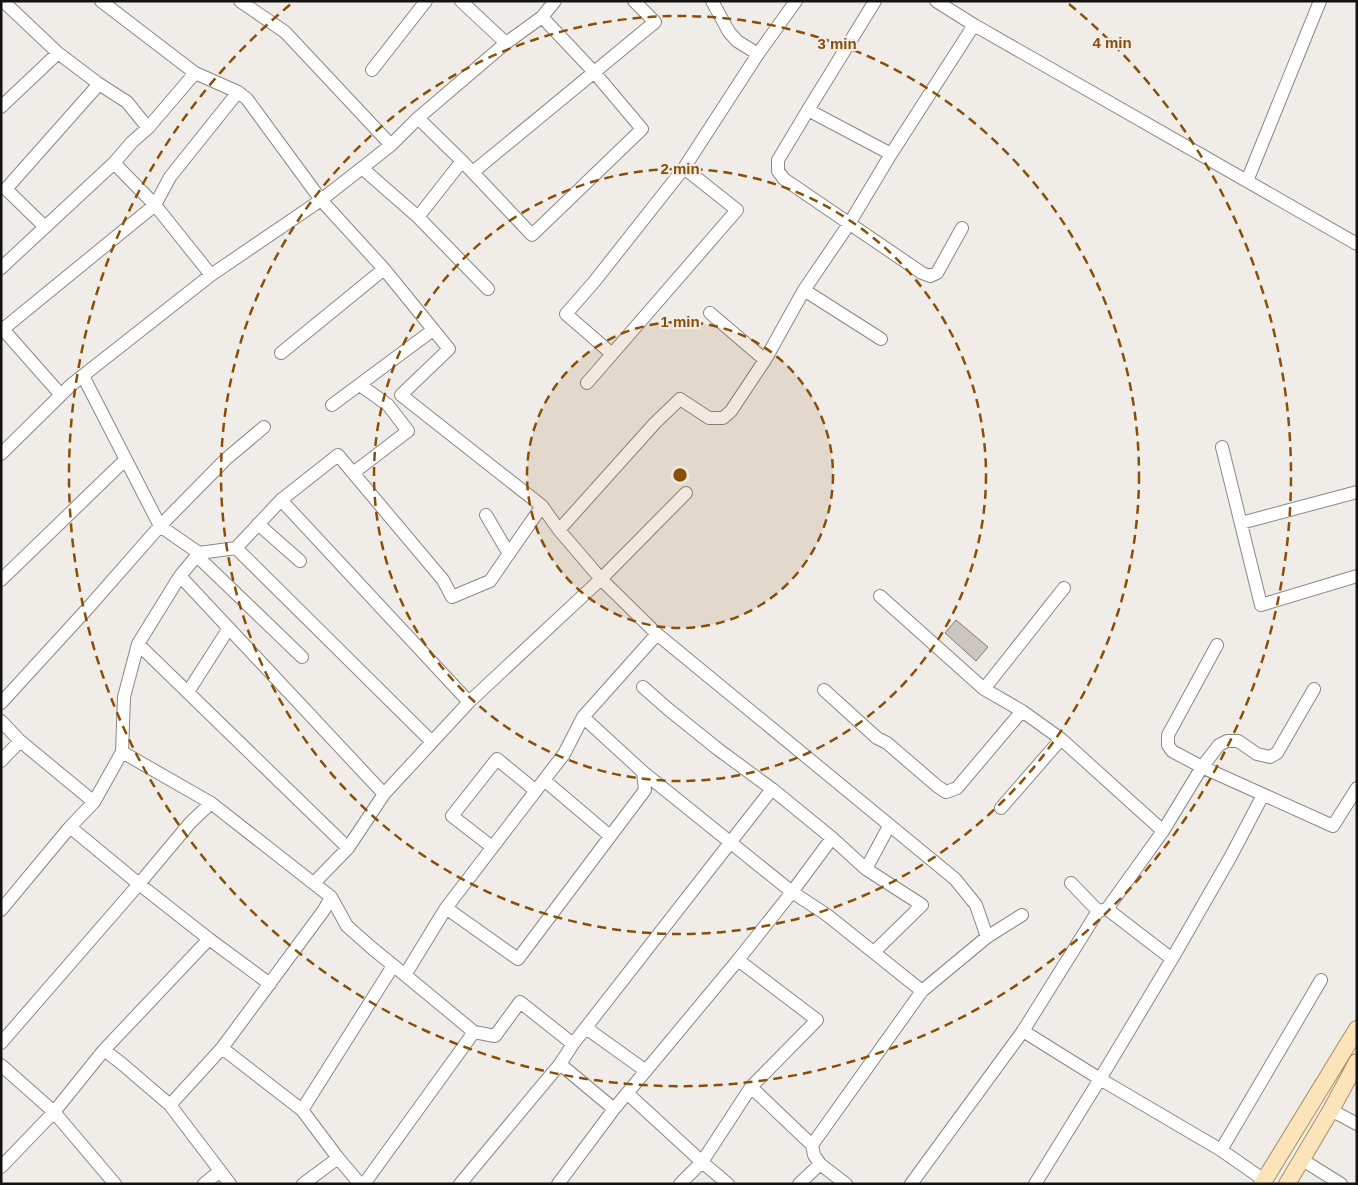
<svg xmlns="http://www.w3.org/2000/svg" width="1358" height="1185" font-family="Arial,sans-serif">
	<rect width="100%" height="100%" fill="#f0ece7"/>
	<path fill="#cbc6c2" stroke="#7f7b77" d="M956,620L988,647L976,661L945,633Z"/>
	<g fill="none" stroke-linecap="round" stroke-linejoin="round">
		<g stroke="#8b8783" stroke-width="14">
			<path id="minor" d="M3,1L58,53
				M101,1L195,73L238,92L247,99L321,200L384,269L449,349L401,395L542,506L559,530L655,423L680,399L709,418H723L731,411L765,360L804,290L849,224L891,154L974,25
				M240,1L285,32L391,145
				M461,1L506,43
				M712,1L729,32L737,41L758,54
				M875,1L808,110L778,160V171L784,179L922,273L930,276L937,273L962,228
				M936,1L974,25L1357,244
				M372,70L426,1
				M99,84L127,102L148,128
				M1,107L58,53L99,84L6,189L45,227
				M808,110L891,154
				M418,118L462,161L532,235L642,129L594,72L542,17
				M114,163L155,205L170,177L238,92
				M362,168L418,217L488,289
				M473,172L655,22L634,1
				M1247,181L1320,1
				M418,217L462,161
				M1,268L114,163L132,142L148,128L195,73
				M804,290L881,339
				M710,313L765,360
				M1,327L61,395
				M3,329L155,205L211,275
				M281,353L384,269
				M612,354L566,314L594,282L684,168L758,54L796,1
				M83,376L160,526L199,553L180,576L138,644L124,697L122,752L211,803L331,897L324,910L222,1048L170,1105L121,1063L104,1050
				M587,383L737,210L684,168
				M332,405L433,330
				M1222,447L1261,605L1357,576
				M1,454L71,385L211,275L321,200L362,168L391,145L418,118L506,43L542,17L555,1
				M353,473L408,431L388,405L360,385
				M281,500L469,702
				M486,515L509,554
				M1241,523L1357,492
				M258,524L300,561
				M559,530L601,579L657,634L955,879L976,905L987,937
				M236,548L432,742
				M199,553L236,548L281,500L338,455L443,580L452,597L490,581L542,506
				M197,556L302,657
				M180,576L384,794
				M1,580L125,460
				M880,596L984,689
				M138,644L348,848
				M1217,645L1168,735V745L1172,751L1202,767L1333,826L1357,788
				M643,687L668,709L719,750L772,789L832,838
				M824,690L877,738L887,743L937,786L946,792L957,788L1022,711
				M188,692L229,628
				M1,703L88,608L160,526L226,459L264,427
				M583,717L643,772L792,892L827,915L922,991L812,1145L814,1155L820,1164L799,1184
				M1,721L20,741L94,802
				M1,761L20,741
				M544,780L610,836
				M1001,808L1061,739
				M70,827L139,884L190,823L211,803
				M1163,831L1202,767L1219,745L1227,741H1238L1257,754L1270,757L1277,753L1314,689
				M492,847L452,816L497,759L536,791
				M866,869L922,905L874,952
				M314,883L348,848L384,794L469,702L601,579L686,493
				M1071,883L1098,911
				M331,897L347,926L373,949L405,975L474,1032L495,1036L520,1002L573,1044
				M446,908L564,754L583,717L657,634
				M1,910L70,827L94,802L122,752
				M1172,959L1231,856L1263,795
				M405,975L446,908L518,959L645,790L643,772
				M922,991L987,937L1022,915
				M586,1028L646,1071
				M1023,1031L1100,1079L1221,1150L1264,1180
				M1,1043L139,884L209,939L270,984
				M222,1048L302,1110L338,1158
				M560,1064L614,1109
				M1,1065L54,1112L115,1184
				M751,1087L812,1145
				M627,1093L702,1162L680,1184
				M170,1105L230,1184
				M302,1110L393,966
				M1331,1110L1357,1124
				M1221,1150L1321,980
				M1301,1159L1341,1184
				M820,1164L846,1184
				M1,1167L54,1112L104,1050L209,939
				M204,1184L220,1171
				M303,1184L338,1158L360,1184
				M364,1184L474,1032
				M460,1184L560,1064L573,1044L772,789
				M558,1184L614,1109L738,960L792,892L832,838L866,869L889,826
				M728,1184L702,1162L751,1087L817,1020L738,960
				M911,1184L1023,1031L1098,911L1107,909L1163,831L1061,739L1022,711L984,689L1064,588
				M1035,1184L1100,1079L1172,959L1107,909"/>
		</g>
		<g stroke="#a88e61" stroke-width="18">
			<path id="major" d="M1262,1184L1357,1029
				M1287,1184L1331,1110L1357,1062"/>
		</g>
		<use href="#minor" stroke="#fff" stroke-width="12"/>
		<use href="#major" stroke="#fbe3ba" stroke-width="16"/>
	</g>
	<circle cx="680" cy="475" r="153" fill="#894e07" fill-opacity=".12"/>
	<g fill="none" stroke="#894e07" stroke-width="2.5" stroke-dasharray="9 6">
		<circle cx="680" cy="475" r="153"/>
		<circle cx="680" cy="475" r="306"/>
		<circle cx="680" cy="475" r="459"/>
		<path d="M1069 4A611 611 0 1 1 291 4"/>
	</g>
	<circle cx="680" cy="475" r="8" fill="#894e07" stroke="#f0ece7" stroke-width="2.5"/>
	<g font-size="15" text-anchor="middle" font-weight="bold" fill="#894e07" stroke="#f0ece7" stroke-width="4.5" stroke-linejoin="round" paint-order="stroke">
		<text x="1112" y="48">4 min</text>
		<text x="837" y="49">3 min</text>
		<text x="680" y="174">2 min</text>
		<text x="680" y="327">1 min</text>
	</g>
	<rect width="1358" height="1185" fill="none" stroke="#131210" stroke-width="5"/>
</svg>
